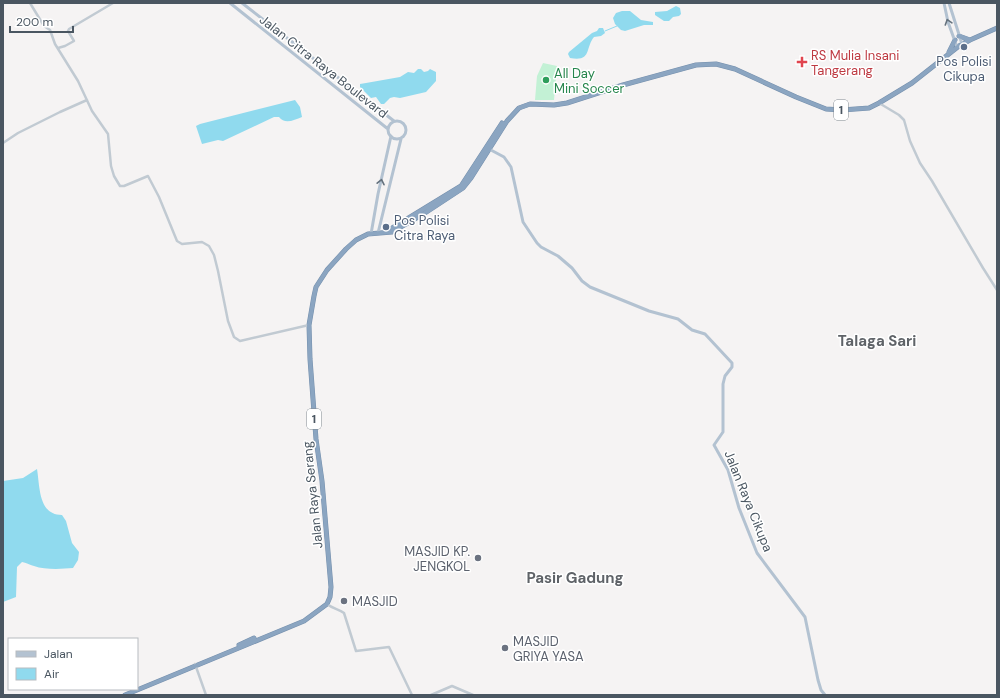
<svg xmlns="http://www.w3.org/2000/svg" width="1000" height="698" font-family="'DM Sans',sans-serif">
	<rect width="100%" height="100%" fill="#f5f3f3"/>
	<path fill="#c3f1d5" d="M543,63L557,66L554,100H535L537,76Z"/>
	<path fill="#90daee" d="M676,6L680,8L681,14L679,16L673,17L669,21H664L655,15V12L667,11Z
		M622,11H630L641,20L653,22V25H644L625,31L621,30L615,24L613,18L616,13Z
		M599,28H603L605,33L601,36L594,37C585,48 592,62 570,58L568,54L569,52L592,33L597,31Z
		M418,69H421L424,72L428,71L430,69L436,72V81L426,92L400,98L394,97L390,98L384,104H381L376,97L371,98L360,87V84L366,83L400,77L408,72L414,73Z
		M295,100L300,107L302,117C294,120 285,125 279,117H274L223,141L218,140L202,144L196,126L200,124Z
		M37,469C40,486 38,515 62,515L66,521L72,543L79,552L78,560L73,568C62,569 45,570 34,566C29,565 28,563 22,562L17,567L16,597L3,602V481L23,478Z"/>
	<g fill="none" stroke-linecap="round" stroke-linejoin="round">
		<path stroke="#90daee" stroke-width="1" d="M605,31L617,26"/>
		<g stroke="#7690ad" stroke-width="5">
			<path id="highway" d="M959,36L970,40
				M949,52L955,40
				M389,230L461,186L502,123
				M239,645L254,638
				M125,695L304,621L327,604L330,597L331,587L322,481L316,439L310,359L309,325L314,296L316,287L327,270L346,249L356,240L368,234L392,232L425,213L463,188L471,178L507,121L519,108L530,104L554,105L567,103L623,85L696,65L716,64L735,69L796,97L826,109L842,110L869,108L879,103L912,83L959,46L970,40L997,28"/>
		</g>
		<path stroke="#c1cad2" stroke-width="2.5" d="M30,3L44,26L50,30L55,44L78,81L92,111L108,134L111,166L114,176L120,186H124L148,176L159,197L177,241L182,244L202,242L209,246L214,255L218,271L228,321L234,337L240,341L309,325
			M58,48L65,46L74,41L68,31L69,29L113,3
			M879,103L899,115L904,120L910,141L920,163L932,181L983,268L997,290
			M3,143L18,133L60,112L87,100
			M327,604C333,609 339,609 344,613L356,651L389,647L412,695
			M195,664L206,695
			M431,695L452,686L473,695"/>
		<path stroke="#b3c2d1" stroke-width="3" d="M230,3L388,129
			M242,3L394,121
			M944,3L948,22L957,47
			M949,3L962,44
			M388 130a9 9 0 1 1 18 0a9 9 0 1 1-18 0Z
			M489,149L504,157L511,167L523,222L537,243L541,247L558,256L572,268L582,281L590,287L649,311L678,319L692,330L705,334L732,363V367L725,376L723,384V432L714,445L728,470L739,508L757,553L805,617L818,680L821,690L825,695
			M378,233L401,139
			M371,234L378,194L391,136"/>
		<use href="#highway" stroke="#8ba5c1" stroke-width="4"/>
	</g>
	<defs><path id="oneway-chevron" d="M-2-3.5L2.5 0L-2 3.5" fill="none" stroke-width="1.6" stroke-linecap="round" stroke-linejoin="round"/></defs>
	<g stroke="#64717d">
		<use href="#oneway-chevron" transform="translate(948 22) rotate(-108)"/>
		<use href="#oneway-chevron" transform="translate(381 182) rotate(-78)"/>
	</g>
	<g fill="#5c6f8a" stroke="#fff" stroke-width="1.5">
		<circle cx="964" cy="47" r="4"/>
		<circle cx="386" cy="227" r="4"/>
	</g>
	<path fill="#e0444e" stroke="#fff" stroke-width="1.5" d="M800 56h4v4h4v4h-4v4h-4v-4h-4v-4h4z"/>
	<circle fill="#2e9e5b" stroke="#fff" stroke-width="1.5" cx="546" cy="80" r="4"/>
	<g fill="#6b7280" stroke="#fff" stroke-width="1.5">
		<circle cx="478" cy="558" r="4"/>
		<circle cx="344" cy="601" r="4"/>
		<circle cx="505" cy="648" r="4"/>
	</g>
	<g text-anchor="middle" stroke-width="3" stroke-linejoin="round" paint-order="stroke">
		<g fill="#fff" stroke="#808990" stroke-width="1">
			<rect x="834" y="100" width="14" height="20" rx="3"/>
			<rect x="307" y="409" width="14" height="20" rx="3"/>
		</g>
		<g font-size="12" font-weight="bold" fill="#4a5661">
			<text x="841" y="114">1</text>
			<text x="314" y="423">1</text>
		</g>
		<g font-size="13" fill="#be3a42" stroke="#fff" text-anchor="start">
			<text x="811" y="60">RS Mulia Insani<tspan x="811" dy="15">Tangerang</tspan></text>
		</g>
		<g font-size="13" fill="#4e5e75" stroke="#fff">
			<text x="964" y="66">Pos Polisi<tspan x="964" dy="15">Cikupa</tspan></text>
			<text x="394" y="225" text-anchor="start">Pos Polisi<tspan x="394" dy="15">Citra Raya</tspan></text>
		</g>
		<g font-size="13" fill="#4a5661" stroke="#fff">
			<text transform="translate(324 66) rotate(38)" y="5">Jalan Citra Raya Boulevard</text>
			<text transform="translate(312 495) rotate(-96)" y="5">Jalan Raya Serang</text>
			<text transform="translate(749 501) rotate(68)" y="5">Jalan Raya Cikupa</text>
		</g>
		<g font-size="13" fill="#27864d" stroke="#fff" text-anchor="start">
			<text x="554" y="78">All Day<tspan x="554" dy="15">Mini Soccer</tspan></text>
		</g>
		<g font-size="13" fill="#5b616d" stroke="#fff" text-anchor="start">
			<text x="470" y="556" text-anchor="end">MASJID KP.<tspan x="470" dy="15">JENGKOL</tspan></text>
			<text x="352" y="606">MASJID</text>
			<text x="513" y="646">MASJID<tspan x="513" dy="15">GRIYA YASA</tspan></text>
		</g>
		<g font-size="15" font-weight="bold" fill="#5f6368" stroke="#fff">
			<text x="877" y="346">Talaga Sari</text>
			<text x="575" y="583">Pasir Gadung</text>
		</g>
	</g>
	<rect width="1000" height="698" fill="none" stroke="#4a5661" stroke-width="8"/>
	<rect x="8" y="638" width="130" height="52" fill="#ffffff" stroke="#b7bbc0"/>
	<rect x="16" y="651" width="20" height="6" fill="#b3c2d1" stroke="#b7bbc0"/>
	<text x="44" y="658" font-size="12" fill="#4a5661">Jalan</text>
	<rect x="16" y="668" width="20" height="12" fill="#90daee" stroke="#b7bbc0"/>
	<text x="44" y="678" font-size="12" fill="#4a5661">Air</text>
	<path d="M10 26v6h63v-6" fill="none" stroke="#4a5661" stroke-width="2"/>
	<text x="16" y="26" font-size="12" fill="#4a5661" stroke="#ffffff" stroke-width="3" paint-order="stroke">200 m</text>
</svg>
